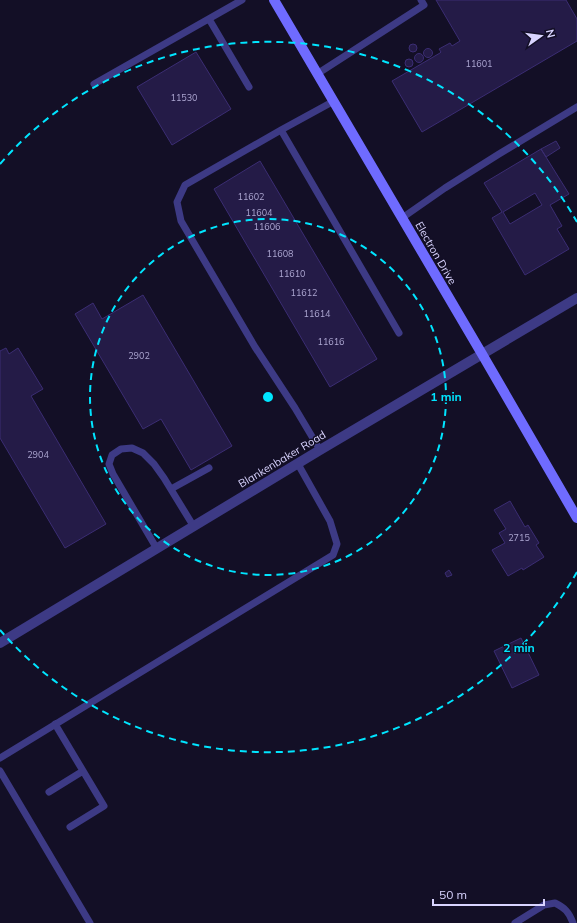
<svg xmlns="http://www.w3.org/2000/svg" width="577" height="923" font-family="Mulish,sans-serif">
	<rect width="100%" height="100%" fill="#130f26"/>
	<path fill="#241b47" stroke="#3b2d73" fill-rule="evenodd" d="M436,0H566L577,19V41L422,132L392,81L440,53L441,52L439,49L450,43L452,46L460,41Z
		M409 48a4 4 0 1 1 8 0a4 4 0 1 1-8 0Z
		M423.5 53a4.5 4.5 0 1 1 9 0a4.5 4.5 0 1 1-9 0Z
		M196,52L231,109L172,145L137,87Z
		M414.5 58a4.5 4.5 0 1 1 9 0a4.5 4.5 0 1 1-9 0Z
		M405 63a4 4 0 1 1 8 0a4 4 0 1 1-8 0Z
		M556,141L560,148L546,157L541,149Z
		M541,149L569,194L550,205L562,226L557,229L569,249L525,275L492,218L502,212L484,183ZM535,193L542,205L510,224L503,212Z
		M260,161L377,359L330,387L214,189Z
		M143,295L232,446L191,470L161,419L143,429L75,314L93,303L102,319Z
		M6,348L9,354L18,348L43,389L31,396L106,524L65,548L0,438V351Z
		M510,501L525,527L528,525L539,543L536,545L544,557L523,570L522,568L508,576L492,550L505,543L499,533L506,529L494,510Z
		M449,570L452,575L447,577L445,573Z
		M521,638L539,675L512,688L494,651Z"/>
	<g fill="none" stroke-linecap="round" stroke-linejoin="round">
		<path stroke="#3d3a85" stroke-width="7" d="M209,19L249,87
			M317,74L424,5L421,0
			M94,84L242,0
			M281,130L399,333
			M402,218L445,188L499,154L577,107
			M320,450L295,408L255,347L181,221L177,202L185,185L281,130L334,101
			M171,489L209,468
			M157,549L113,474L109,464L112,455L121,449L132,448L143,453L154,464L164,478L194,527
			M55,724L104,806L70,827
			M0,758L333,555L337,544L330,521L298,464
			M0,771L90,923
			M49,792L83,771
			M515,923L544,905L555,903C565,908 569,912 573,923"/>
		<path stroke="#3d3a85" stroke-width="10" d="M0,643L320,450L577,298"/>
		<path stroke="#6f6bff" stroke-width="10" d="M274,0L482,354L577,518"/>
	</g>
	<g fill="none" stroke="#00e5ff" stroke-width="2" stroke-dasharray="7 5">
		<circle cx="268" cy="397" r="178"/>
		<path d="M577 572A355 355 0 0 1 0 630M0 164A355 355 0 0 1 577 222"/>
	</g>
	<g text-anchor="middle" stroke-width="3" stroke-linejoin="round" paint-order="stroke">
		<g font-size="9" fill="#aca6d1">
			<text x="479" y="67">11601</text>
			<text x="184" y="101">11530</text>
			<text x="251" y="200">11602</text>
			<text x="259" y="216">11604</text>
			<text x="267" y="230">11606</text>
			<text x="280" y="257">11608</text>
			<text x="292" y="277">11610</text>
			<text x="304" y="296">11612</text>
			<text x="317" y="317">11614</text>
			<text x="331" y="345">11616</text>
			<text x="139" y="359">2902</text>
			<text x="38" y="458">2904</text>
			<text x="519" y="541">2715</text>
		</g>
		<g font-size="11" fill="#d9d4ff" stroke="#130f26">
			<text transform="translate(436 253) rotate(60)" y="4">Electron Drive</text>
			<text transform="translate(282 459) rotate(-31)" y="4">Blankenbaker Road</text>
		</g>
	</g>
	<circle cx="268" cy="397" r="6" fill="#00e5ff" stroke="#130f26" stroke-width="2"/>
	<g font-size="12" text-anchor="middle" font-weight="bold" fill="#00e5ff" stroke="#130f26" stroke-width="3" stroke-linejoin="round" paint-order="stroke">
		<text x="446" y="401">1 min</text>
		<text x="519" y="652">2 min</text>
	</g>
	<g transform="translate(541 36) rotate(76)" stroke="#130f26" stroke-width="3" paint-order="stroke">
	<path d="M0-3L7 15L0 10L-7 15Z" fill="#d9d4ff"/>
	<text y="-6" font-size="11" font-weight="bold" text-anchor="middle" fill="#d9d4ff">N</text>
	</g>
	<path d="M433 899v6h111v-6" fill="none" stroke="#d9d4ff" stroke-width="2"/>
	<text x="439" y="899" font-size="12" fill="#d9d4ff" stroke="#130f26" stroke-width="3" paint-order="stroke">50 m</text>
</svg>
